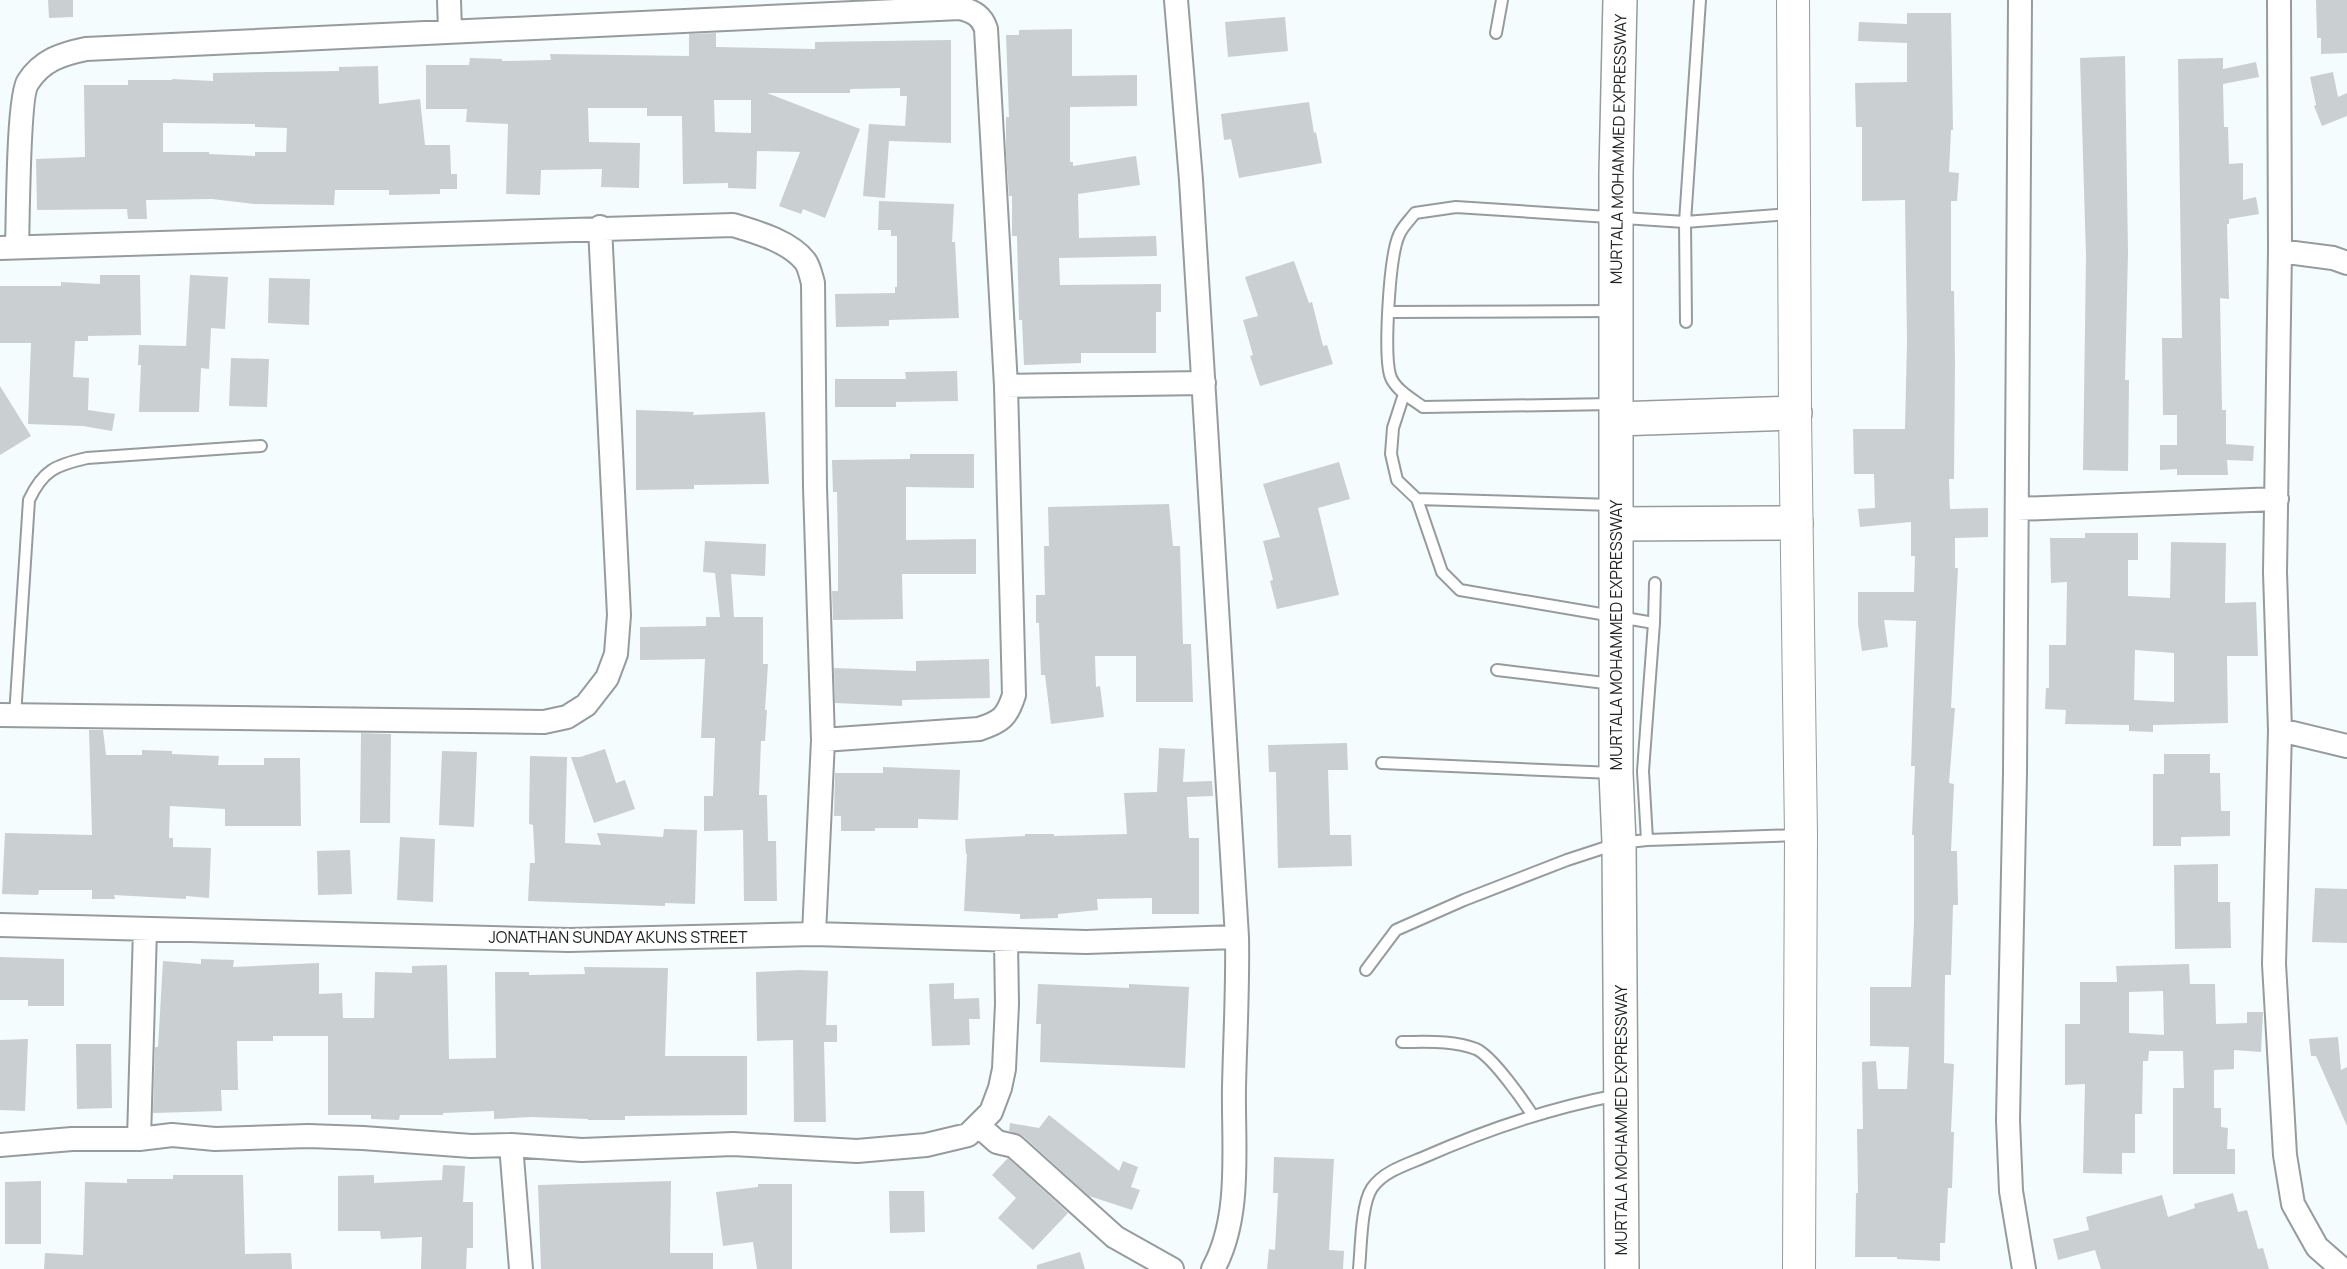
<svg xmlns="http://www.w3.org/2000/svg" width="2347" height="1269" font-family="Manrope,sans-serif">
	<rect width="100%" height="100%" fill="#f5fcfd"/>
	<path fill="#cad0d1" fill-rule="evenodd" d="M48,0H73V17L49,18Z
		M2316,0H2347V53L2321,54V38H2317Z
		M1907,13H1951L1953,130H1951L1949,172L1959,173L1957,201H1951V291H1954L1955,362L1954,479H1949L1950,509L1988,508V537L1955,538V568H1958L1951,708H1955L1949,783L1954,784L1951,851H1957L1958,905H1953L1951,975H1945L1944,1063L1954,1064L1951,1132H1954L1952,1188H1948L1945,1243H1940V1261L1897,1259V1257H1855L1856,1193H1858L1857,1129H1863L1862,1062L1876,1061L1878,1089H1907L1909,1047L1870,1046V987H1911L1914,922V835H1912L1915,766H1911L1916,621L1884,620L1888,647L1862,651L1858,624V592H1914L1915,556H1911V522L1860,527L1858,509L1875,508L1874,474H1854L1853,429H1905L1907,341L1905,200L1862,201V127H1856L1855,83L1907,82V43L1858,41L1859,22L1907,24Z
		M1285,17L1288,51L1228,57L1225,22Z
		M1072,29V76L1137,75V106L1070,107V162H1073V166L1136,156L1140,185L1078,194L1079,238L1156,236L1157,256L1059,258L1060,285L1161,284V312H1156V353H1081V363L1024,365L1022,320H1019L1017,236H1012V196H1009L1006,153V117H1009L1006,35H1019V30Z
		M716,33V47L815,49V42L951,40V143L889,141L885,198L863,196L869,124L905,126L907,96H900V88L850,89V93H767L860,129L825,218L803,209L801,214L779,206L800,152L757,151L756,189L728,188V183L683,184L682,116H647V108H588L589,142L640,143L639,188L601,187L602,169L541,170L540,195L506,194L508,124L466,122L467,109H426V65H469L470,58L502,59V61L551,60L550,54L689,56V34ZM714,100H751V133L715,132Z
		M2125,56L2128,252L2125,380H2129L2128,471L2083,470L2086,256L2080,58Z
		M2223,58V69L2256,62L2259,77L2223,84L2224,127H2228L2229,164L2243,163V200L2256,197L2259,214L2229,219V224H2227L2229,299L2220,298L2222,410H2226V444L2254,446L2253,461L2227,460L2228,475H2177V469L2160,470V445H2177V415H2163L2162,338H2182L2178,59Z
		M378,66L379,104L420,99L425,145H450L451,174H457V189H440V194L389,195V190H335L334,205L254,204L212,199L146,200L147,219H128L127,209L37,210L36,159L85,157L84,85H128V80H172V79L213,81V73L339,71V67ZM163,123L255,124V127L287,128L286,152H255V156L209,154V152H163Z
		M2333,72L2338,97L2347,93V116L2322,126L2314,106L2316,105L2310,77Z
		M1309,102L1314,133L1316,132L1322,163L1239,178L1231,139L1224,140L1221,114Z
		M879,201L954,204L952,242H955L959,318L889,320V326L836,327L835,294L895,293V287H897V236H891V230H878Z
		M1294,261L1309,303L1312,302L1323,346L1327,345L1333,364L1260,386L1250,356L1253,355L1243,320L1258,316L1245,277Z
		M100,275H140L141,335L88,336V341H75L73,377L89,378L88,410L115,414L112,431L83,426L28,424L31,343H0V286H61V282L100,284Z
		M190,275L228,277L225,329L211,328L209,369L201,368L199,412H139L141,365H138L139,345L186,346Z
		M269,278L310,279L309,325L268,323Z
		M231,358L269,359L267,407L229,406Z
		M957,371L958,401L896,402V407H835V379H906L905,372Z
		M0,386L31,436L0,455Z
		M636,410L694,412L693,415L765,412L769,484L694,485V489L636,490Z
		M910,454H974V488L906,487V540L976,539V574H902L903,619L833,620L832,591H838V545L837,492H833L832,460L910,459Z
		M1339,462L1350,499L1318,508L1339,595L1277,609L1270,581L1273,580L1263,541L1280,537L1263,484Z
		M1169,504L1173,546H1180L1183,644H1191L1193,702H1136V656H1095L1096,687L1100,686L1104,717L1051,724L1045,675H1041L1039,623H1036V595H1045L1044,546H1049L1048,507Z
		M2085,533H2138V560H2128V596L2170,598L2171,542L2226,543L2225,603L2256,602L2258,656H2227L2228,723L2153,725V732L2129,731V725L2065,724L2066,710L2045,709L2046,688H2049V645H2066L2067,582L2051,583L2050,538H2085ZM2135,650L2174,653V702L2134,700Z
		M705,541L766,544L765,576L731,574L734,617H763V664H768L765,710H767L765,741H761L759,795H767L768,841H776L777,901H744L743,830L704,831V796H713L715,738H701L705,659L640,660V627L706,626V617H720L715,573L703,572Z
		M989,659L990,698L902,700V706L835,703L834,668L916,671V661Z
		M89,730H103L106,755H142V750L172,751V754L219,756L218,765H264V758H300L301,826H225V809L170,806L169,838H173V847L211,848L209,898L186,896V899L114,895L115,899H92V890H39L38,895L2,894L5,833L92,835Z
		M361,733L391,734L390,823H360Z
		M1347,743L1348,770H1328L1330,835H1351L1352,866L1278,868L1276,772H1269L1268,745Z
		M1159,748L1185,749L1183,782L1212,781L1213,796L1187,797L1189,838H1199V914H1152V898L1097,899L1098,910L1058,914V918L1020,919V914L964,911L967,854H966L965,839L1025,836V834H1054V836L1127,834L1124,793L1157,792Z
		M605,749L616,783L625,780L635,809L594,823L571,757H580Z
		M442,751L477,752L474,827L439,825Z
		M2164,754H2210V773H2220L2221,811H2230V836L2181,837V846H2153V774H2164Z
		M530,756L567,757L565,843L601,845L597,833L663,837L664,829L697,830L695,904L665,903V906L528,901L530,863H535L533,825L529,824Z
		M883,767L960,770L958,820L918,819V828H875V831H841V816H834L835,773H883Z
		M400,837L435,839L433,902L397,900Z
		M350,850L352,894L318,895L317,851Z
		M2218,864V902H2230L2231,948L2175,949L2174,865Z
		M2315,888L2347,889V943L2312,942Z
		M0,957L64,959V1006H28V1000H0Z
		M201,959L234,960L233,967L319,963V994L342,993L343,1018H374L375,972L412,973V966L447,965L449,1059L496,1058L495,972H529V975L585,974L584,967L668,968L665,1056H747V1115L625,1116V1120H588V1119L531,1117L494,1119V1111L443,1113V1115H400L399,1120L371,1119V1115H328V1036H273V1041H237L238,1090H221L222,1111L153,1113L155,1047H158L163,961L201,964Z
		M2189,964L2190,984H2215L2216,1024L2247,1023V1012H2263L2261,1052L2234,1050V1069L2214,1070V1108H2221V1127L2228,1128L2227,1149H2235V1174H2173V1088H2184L2183,1051H2149L2148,1061H2143L2142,1114H2135V1153H2122V1174L2083,1173L2085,1084L2065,1085V1024H2080V982H2117L2116,966ZM2163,991L2164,1035L2129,1033V992Z
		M799,970L828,971L826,1025H837V1042H824L826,1122H794L793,1040L757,1041L756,972Z
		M954,983V999L979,998L980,1019H969L970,1045L932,1046L929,984Z
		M1038,984L1129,988V984L1189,987L1185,1068L1040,1062L1041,1024H1036Z
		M2338,1037L2341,1070L2347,1067V1126L2316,1056H2311L2309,1039Z
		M28,1039L25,1111L0,1110V1040Z
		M76,1044H111L112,1108L77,1109Z
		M1049,1115L1119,1171L1123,1161L1138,1167L1131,1187L1140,1190L1132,1210L1089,1196L1023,1136L1009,1131L1010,1123L1039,1128Z
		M1274,1157L1334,1159L1329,1250L1344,1251L1343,1269H1267L1269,1249L1275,1250L1278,1193H1273Z
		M1008,1158L1068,1213L1033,1250L998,1218L1016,1198L992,1175Z
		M443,1165L465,1166L463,1202H473V1248H467L466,1269H421L422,1237L381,1239L380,1231H338V1176L374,1175V1183L442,1180Z
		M173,1175H243L245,1254L291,1253L292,1269H44L45,1253L83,1255L85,1182L127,1183V1179H173Z
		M41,1181V1244H5V1182Z
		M671,1181L670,1253H713V1269H541L538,1185Z
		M758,1184H792V1269H757L753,1242L723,1246L716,1192L758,1187Z
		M889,1191H924L925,1232L890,1233Z
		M2233,1193L2238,1212L2247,1210L2258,1249L2263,1248L2269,1269H2101L2095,1250L2058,1260L2053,1239L2089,1230L2086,1217L2162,1195L2168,1217L2195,1208L2194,1204Z
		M1080,1252L1085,1269H1037V1265Z"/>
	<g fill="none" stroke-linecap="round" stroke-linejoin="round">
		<g stroke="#969c9d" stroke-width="14">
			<path id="service" d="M1496,33L1502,0
				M1389,312L1613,311
				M1686,322L1685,222L1700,0
				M1404,394L1393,428L1391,454L1397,480L1417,499L1442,572L1460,590L1654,623
				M1613,404L1423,407C1412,399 1394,389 1390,375C1384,353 1389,257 1399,235C1402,227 1410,220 1415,213L1456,207L1685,222L1791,214
				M1417,499L1612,505
				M1497,670L1613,684
				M15,716L29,500C43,470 56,465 87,458L261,446
				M1382,763L1613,773
				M1647,840L1643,771L1654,623L1655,583
				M1366,970L1396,930L1464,900L1567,860L1619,843L1647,840L1799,835
				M1402,1042C1426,1042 1453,1040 1476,1049C1492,1056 1523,1100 1533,1116
				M1359,1269C1361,1249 1361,1204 1372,1188C1383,1172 1405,1165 1422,1158C1485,1130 1550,1108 1618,1095"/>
		</g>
		<g stroke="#969c9d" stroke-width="26">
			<path id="minor" d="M449,0L450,31
				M1176,0L1191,180L1237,937C1238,988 1235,1038 1234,1088C1233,1146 1242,1217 1213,1269
				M2020,0L2015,773L2008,1120L2011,1191L2024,1269
				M2279,0L2280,251L2275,572L2280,730L2274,964L2285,1155L2293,1204L2317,1247L2342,1269
				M17,247C18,221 18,96 28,82C42,60 62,54 86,49L960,8C973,11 982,16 986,29L1006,386L1014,695C1007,717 1001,722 979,729L823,740L814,934
				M0,248L733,225C756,232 789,241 805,261C809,266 811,276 813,283L815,487L823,740
				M2280,251L2333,258L2347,263
				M1006,386L1204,383
				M2017,509L2277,499
				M0,715L544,722L567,717L586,705L607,678L616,654L619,615L600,227
				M2280,730L2347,746
				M0,925L569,940L814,934L1086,942L1237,937
				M978,1125L997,1142L1014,1146L1115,1237L1172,1269
				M139,1139L145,929
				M0,1145L72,1139H139L172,1135L215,1139L308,1136L363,1138L471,1146L511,1145L582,1150L733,1144L857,1151L926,1145L968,1135L991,1112L1000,1088L1004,1069L1007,1004L1006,941
				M511,1145L521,1269"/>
		</g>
		<g stroke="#969c9d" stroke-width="34">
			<path id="secondary" d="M1793,0L1795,413L1801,835L1799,1269"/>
		</g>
		<g stroke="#969c9d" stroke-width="36">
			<path id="primary" d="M1620,0L1616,174V773L1619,843L1622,1269
				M1616,419L1795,413
				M1616,524L1796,523"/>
		</g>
		<use href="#service" stroke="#fff" stroke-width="10"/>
		<use href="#minor" stroke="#fff" stroke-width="22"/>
		<use href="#secondary" stroke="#fff" stroke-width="32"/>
		<use href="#primary" stroke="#fff" stroke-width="33"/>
	</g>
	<g text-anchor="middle" stroke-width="5" stroke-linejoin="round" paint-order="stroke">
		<g font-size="16" fill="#212424" stroke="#fff">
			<text transform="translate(1618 149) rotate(-89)" y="6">MURTALA MOHAMMED EXPRESSWAY</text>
			<text transform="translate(1616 635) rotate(-90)" y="6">MURTALA MOHAMMED EXPRESSWAY</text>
			<text x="618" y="943">JONATHAN SUNDAY AKUNS STREET</text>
			<text transform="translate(1621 1120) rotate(-90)" y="6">MURTALA MOHAMMED EXPRESSWAY</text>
		</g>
	</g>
</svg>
